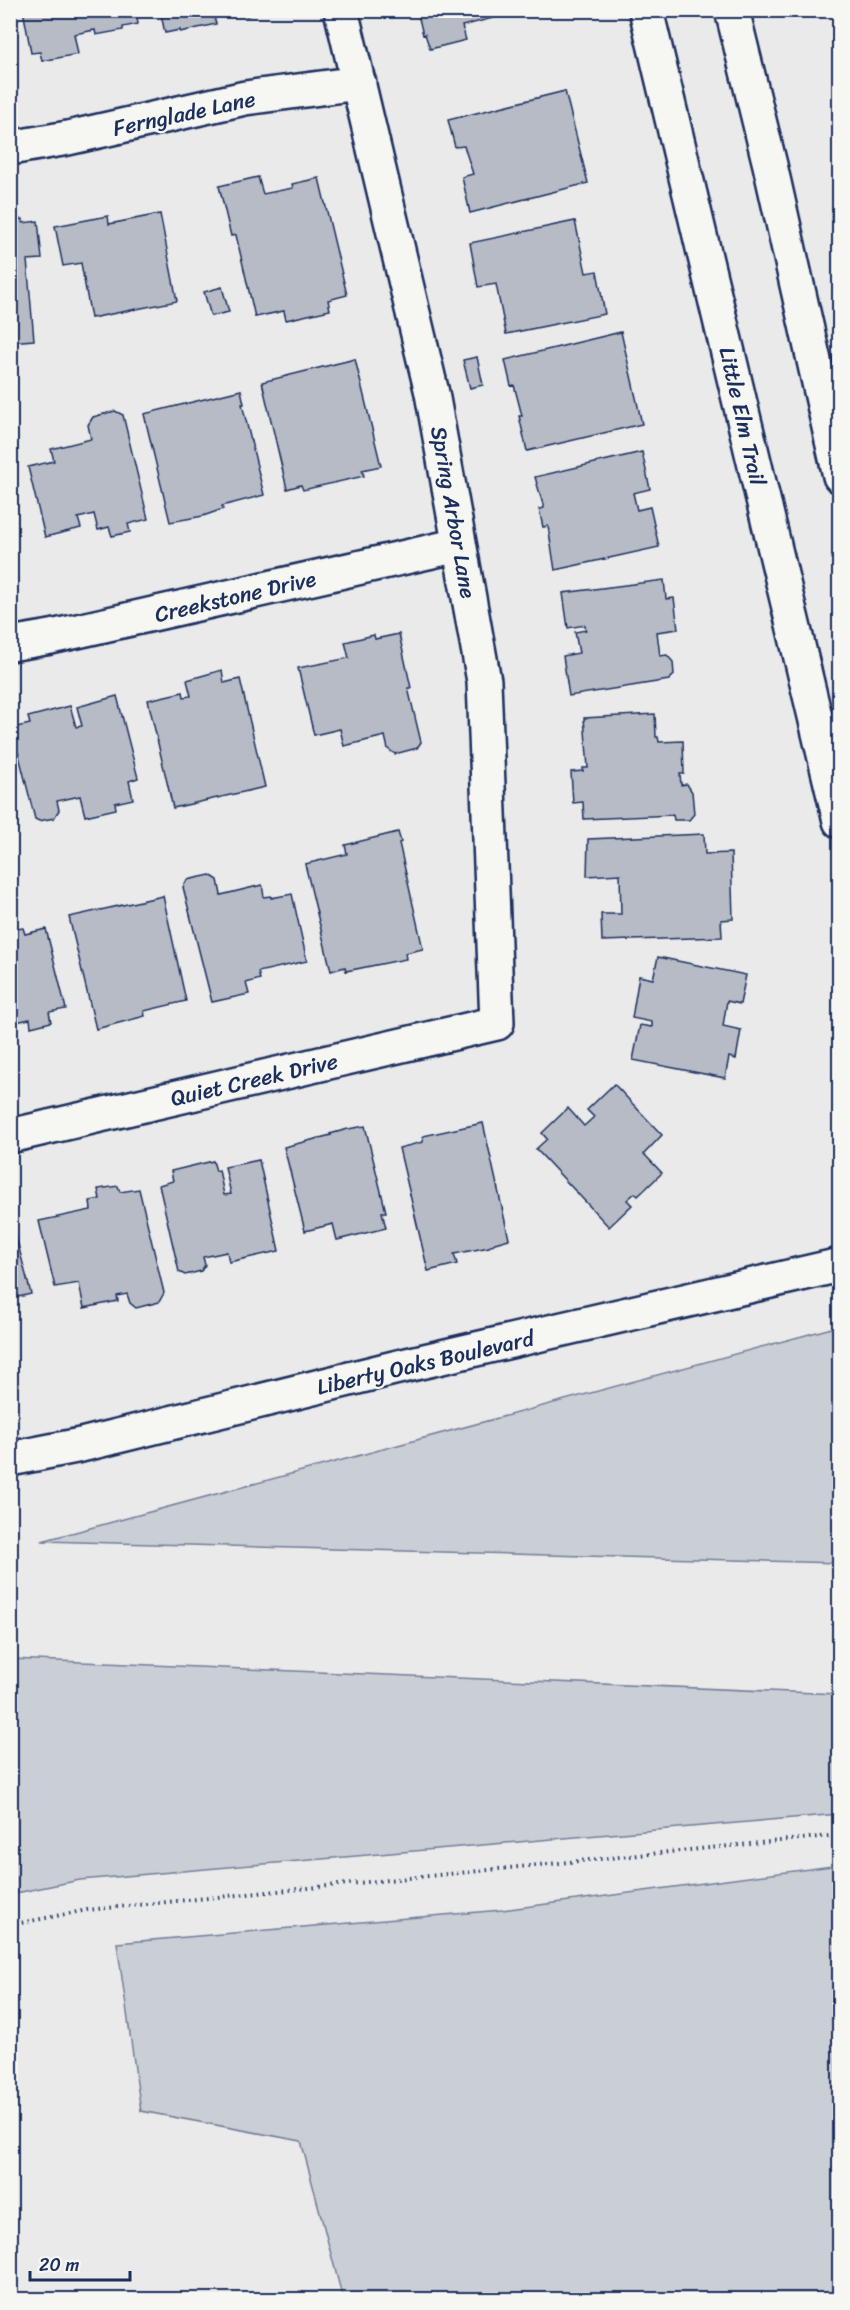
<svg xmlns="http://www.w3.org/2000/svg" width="850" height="2310" font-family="Sriracha,sans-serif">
	<rect width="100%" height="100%" fill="#e9eae9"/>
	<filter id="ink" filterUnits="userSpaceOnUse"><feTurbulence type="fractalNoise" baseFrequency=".0167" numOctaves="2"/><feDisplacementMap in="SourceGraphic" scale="12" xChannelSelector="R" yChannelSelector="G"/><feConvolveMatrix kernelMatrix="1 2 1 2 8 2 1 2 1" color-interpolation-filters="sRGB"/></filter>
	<g filter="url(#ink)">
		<path fill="#caced5" stroke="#727e9a" stroke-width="1.5" d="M839,1326V1563L42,1541Z
			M11,1659L839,1694V1814L80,1880L11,1894Z
			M839,1865V2299H343L301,2141L141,2111L117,1943L502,1910Z"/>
		<path fill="#b6bbc6" stroke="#1b2f5e" stroke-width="1.5" d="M23,10H136L138,24L123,27V30L96,35L95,30L74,34L78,54L42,61L40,52L31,53Z
			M160,10H225L213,13L216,24L180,32V30L165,33Z
			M245,10H269L246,16Z
			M417,10H520V11L462,26L466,40L430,49L425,34L423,35Z
			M565,91L588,183L470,213L462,177L473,174L464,146L455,147L448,120Z
			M258,177L263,194L293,188L292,184L319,178L347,295L328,300L330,310L286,320L284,311L255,317L236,235L231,236L219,186Z
			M160,214L177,301L91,318L81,263L63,266L55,226L108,216L109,224Z
			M23,219V223L38,221L42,259L27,260L34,340L10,342V220Z
			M575,221L586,273L597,271L605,314L506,334L496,284L478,287L470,243Z
			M222,287L229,312L211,316L204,292Z
			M621,332L642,424L527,451L519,416H522L519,404L514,385L511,386L505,360Z
			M477,357L483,385L470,388L463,360Z
			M355,359L381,466L362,470L364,476L303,490L301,485L287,489L262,382Z
			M241,390L244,404H242L264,495L222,506L223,509L203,516L170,522L144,414Z
			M115,411L123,415L148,519L128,524L130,532L112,536L109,527L98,530L94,514L78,518L81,528L45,537L28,467L54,461L51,449L91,439L88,425L93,417Z
			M642,452L650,489L633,493L637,510L650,507L659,547L555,570L548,526L543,527L539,509L544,508L535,477Z
			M664,580L666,599L674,598L678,629L657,632L660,656L667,655L673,662L674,675L669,680L569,696L563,656L579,653L575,632L586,630L585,625L568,628L563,593Z
			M399,634L411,688H408L421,742L417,748L395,754L388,749L385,736L344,746L340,729L314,735L298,668L349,658L345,642L374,635L375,639Z
			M222,670L224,683L240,679L265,787L173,808L148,700L183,692L184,697L191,696L187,680Z
			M117,696L138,778L129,781L133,799L115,803L116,809L85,816L80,796L57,801L59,810L54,818L39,821L35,819L12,728L30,724L28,717L70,706L76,727L82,726L77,707Z
			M655,714L656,737H658L659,742L683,741L684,774H680L681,785L687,784L692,792L694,814L689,820H674L673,815L584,819L583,802L573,803L571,772L583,771V768H588L584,718Z
			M398,832L401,842L399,843L423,949L405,953L406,959L346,971L345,967L331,971L305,864L347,854L345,845Z
			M704,834L705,854L731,853L733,919L721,920L722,937L602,941L601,914H621L620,874L587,876L588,839Z
			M210,875L218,880L221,895L262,885L264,897L271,896V898L292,894L307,961L258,972L260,979L246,983L249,994L212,1002L183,887L187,880Z
			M163,896L186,1001L144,1011L145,1016L96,1029L69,917Z
			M23,928L25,934L46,929L66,1009L49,1012L51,1022L31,1027L30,1019L11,1023L12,1027H10V930Z
			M658,957L746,975L740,1004L727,1001L723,1026L741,1030L736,1059L729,1057L725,1078L633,1060L640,1025L652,1027V1022L632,1018L639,976L653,979Z
			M614,1084L662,1135L644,1154L662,1173L638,1196L635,1193L627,1200L632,1205L609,1227L536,1149L547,1139L542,1133L568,1108L584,1126L594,1117L587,1110Z
			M483,1123L509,1239L495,1243L489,1247L454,1254L457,1264L428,1271L399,1148L423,1142V1136Z
			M365,1126L386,1212H382L386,1228L337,1240L333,1224L305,1231L284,1147L331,1135L330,1134L348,1129Z
			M259,1160L279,1251L229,1262L227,1252L203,1257L205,1265L201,1271L185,1275L179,1272L159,1185L173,1181L171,1171L213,1161L216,1171L219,1170L224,1195L231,1194L225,1167Z
			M118,1186L120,1192L139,1189L164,1293L159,1302L136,1308L130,1303L127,1294L117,1296L118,1301L84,1308L79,1283L55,1287L39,1221L91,1210L90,1201L100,1199L98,1189Z
			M10,1214L31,1294L10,1299Z"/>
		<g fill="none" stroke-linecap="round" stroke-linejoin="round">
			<g stroke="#1b2f5e" stroke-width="38">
				<path id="minor" d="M646,10L840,821
					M732,10L770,165L840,476
					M10,148L68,138L245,98L359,83
					M10,644L51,637L459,545
					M10,1136L497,1023L484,681L432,393L341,10
					M10,1459L81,1445L394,1368L840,1265"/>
			</g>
			<path stroke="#1b2f5e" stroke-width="4" stroke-dasharray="1.5 4.5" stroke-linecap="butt" d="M10,1925L87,1910L840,1835"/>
			<use href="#minor" stroke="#f6f6f2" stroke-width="33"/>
		</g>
	</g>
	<g text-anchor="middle" stroke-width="4.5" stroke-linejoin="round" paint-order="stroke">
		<g font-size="22" fill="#1b2f5e" stroke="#f6f6f2">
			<text transform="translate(184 113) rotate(-12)" y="8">Fernglade Lane</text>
			<text transform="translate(743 416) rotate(77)" y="8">Little Elm Trail</text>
			<text transform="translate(454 512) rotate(80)" y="8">Spring Arbor Lane</text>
			<text transform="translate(235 596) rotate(-13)" y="8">Creekstone Drive</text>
			<text transform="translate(254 1079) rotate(-13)" y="8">Quiet Creek Drive</text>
			<text transform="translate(425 1362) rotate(-13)" y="8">Liberty Oaks Boulevard</text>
		</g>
	</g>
	<rect width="850" height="2310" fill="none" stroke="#f6f6f2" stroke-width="36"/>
	<rect x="18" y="18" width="814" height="2274" fill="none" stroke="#1b2f5e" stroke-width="2" filter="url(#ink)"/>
	<path d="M30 2271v9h100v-9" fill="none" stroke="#1b2f5e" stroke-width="3"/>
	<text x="39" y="2271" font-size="18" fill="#1b2f5e" stroke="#f6f6f2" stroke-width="4.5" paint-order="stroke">20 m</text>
</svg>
